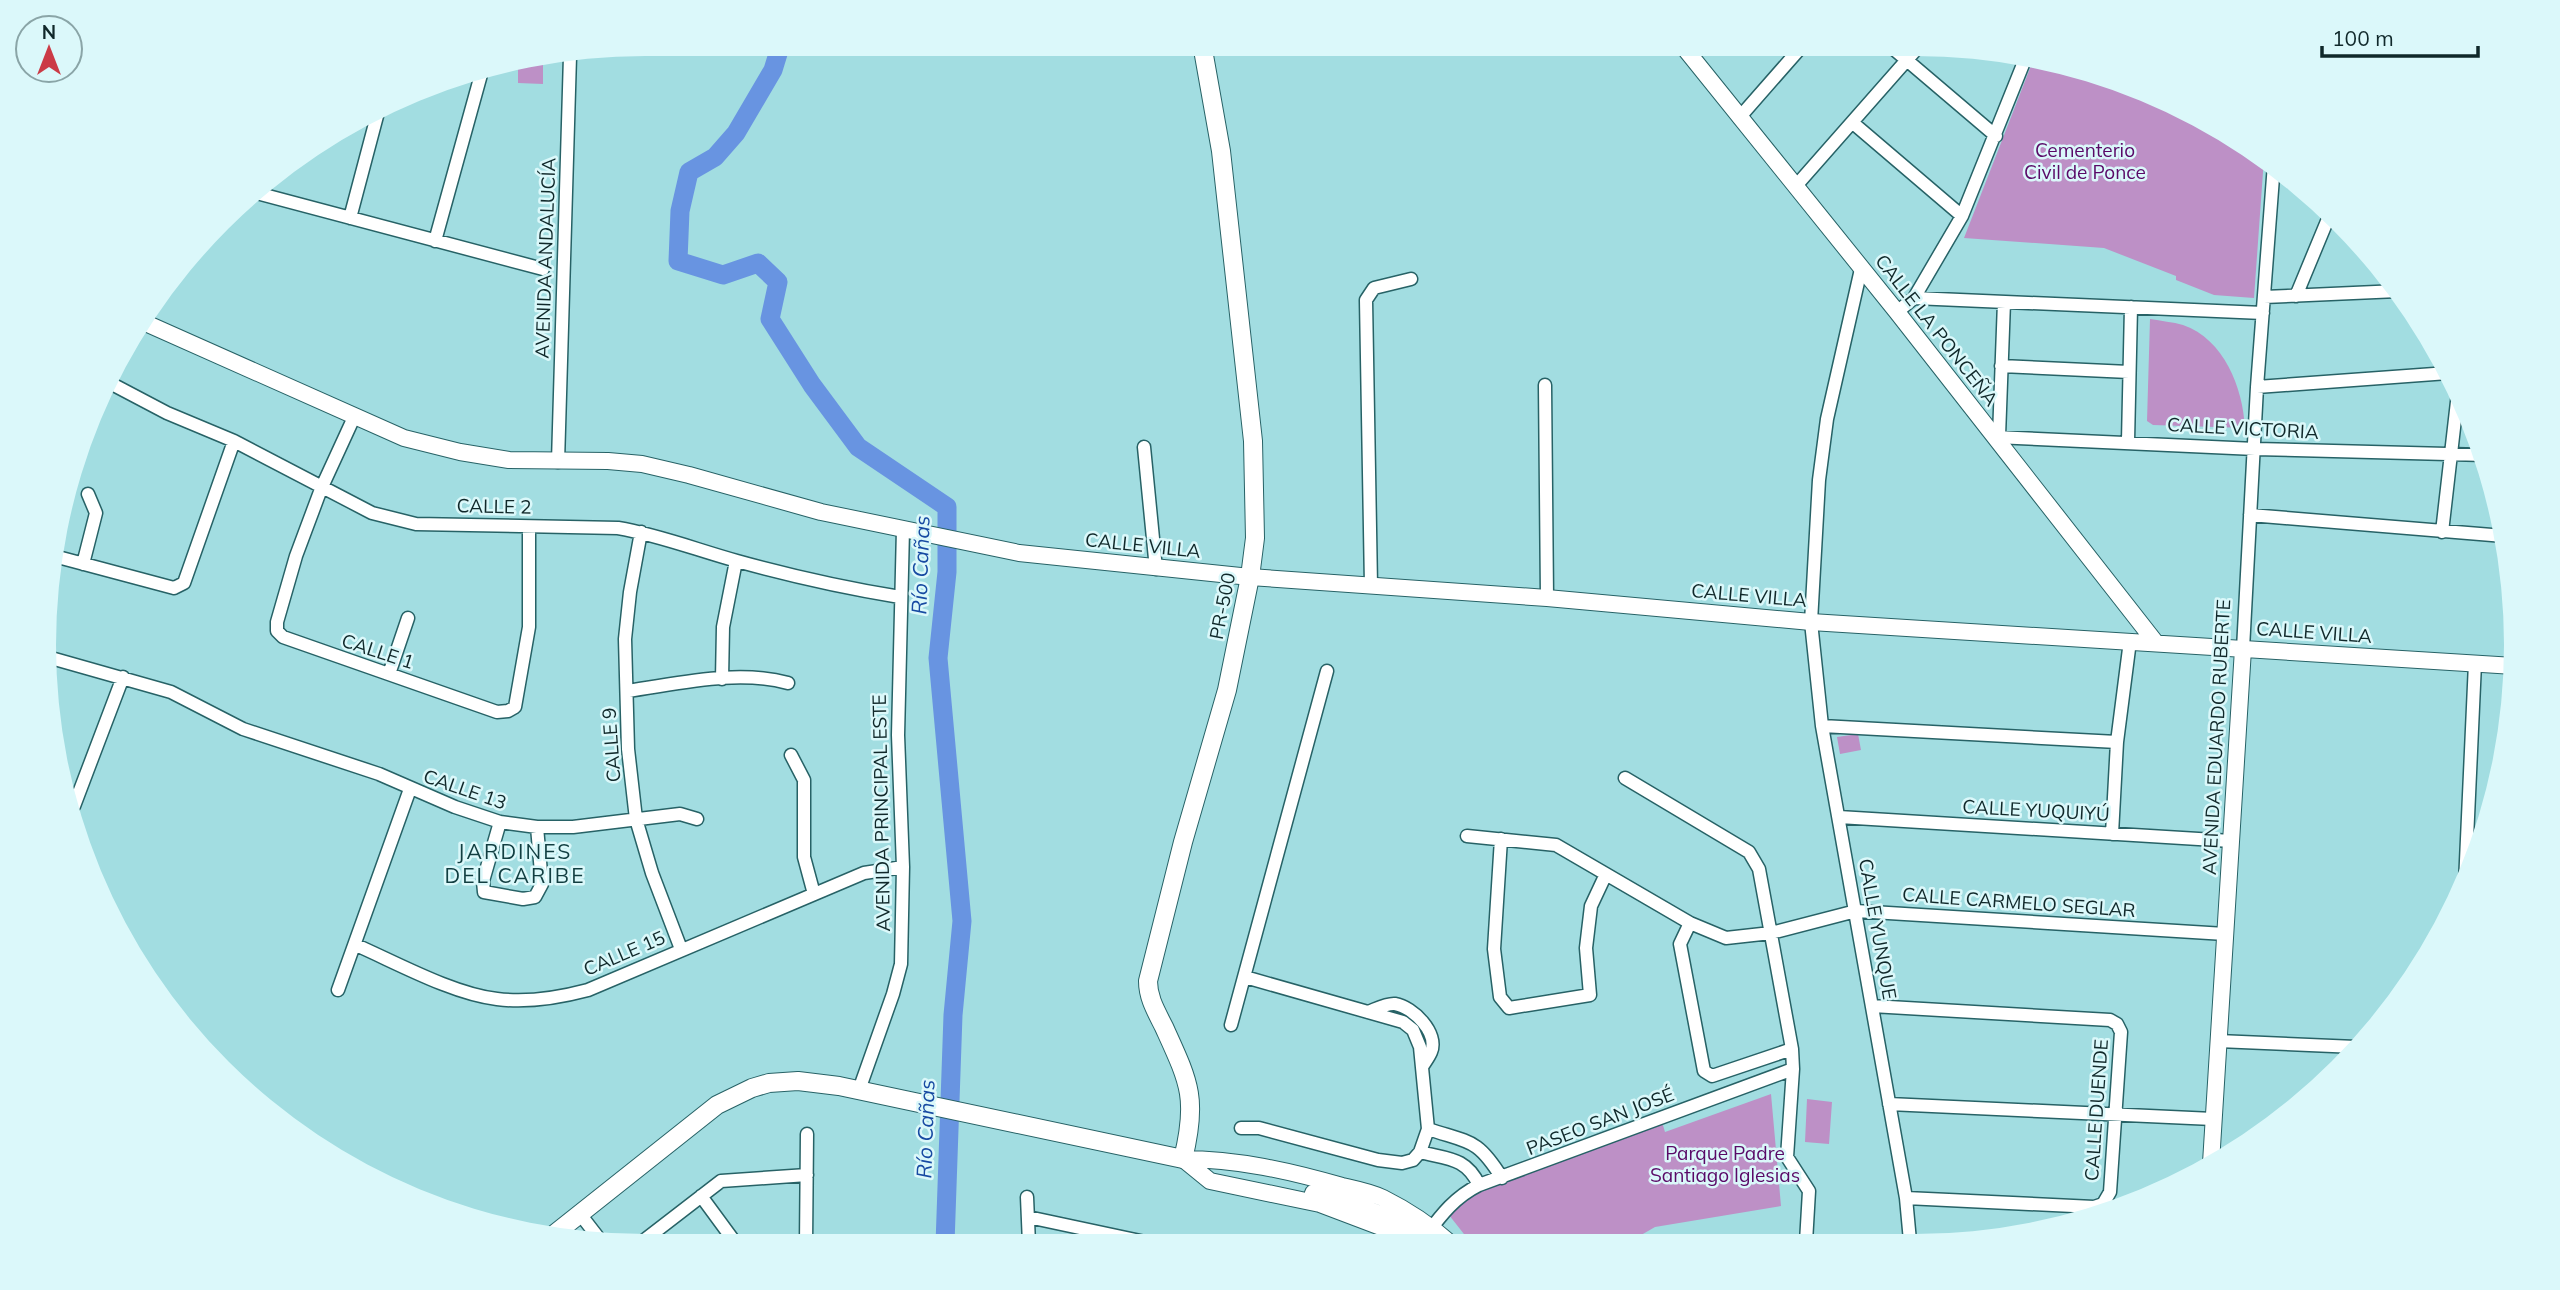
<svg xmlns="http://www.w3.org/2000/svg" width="2560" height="1290" font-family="Mulish,sans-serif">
	<rect width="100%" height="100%" fill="#a2dde1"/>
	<path fill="#bd90c6" d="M2034,58L2070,64L2181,106L2264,158L2254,298L2214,295L2176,280V276L2104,248L1964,238Z
		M543,61V84L518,83V65Z
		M2150,319C2161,321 2173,322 2183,325C2224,339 2243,388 2245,428L2153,425L2147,421Z
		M1858,734L1861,750L1840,754L1837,737Z
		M1771,1094L1781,1206L1655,1227L1629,1242L1471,1243L1449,1215L1466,1194L1662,1122L1665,1132Z
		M1807,1099L1832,1102L1829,1144L1805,1142Z"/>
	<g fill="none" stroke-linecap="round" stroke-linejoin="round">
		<path stroke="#6894e1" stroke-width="19" d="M781,44L773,70L736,133L715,157L689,172L680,211L678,261L723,275L758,263L778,282L770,319L812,385L858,447L947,507V572L938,658L962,921L953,1015L945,1244"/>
		<g stroke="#276266" stroke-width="15">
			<path id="minor" d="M1889,45L1996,136
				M1739,118L1803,45
				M1853,123L1962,216
				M1795,187L1920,45
				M253,192L543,269
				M350,218L377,116
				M435,241L482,71
				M1861,269L1827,419L1819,480L1811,622L1822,726L1906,1198L1910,1241
				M2296,296L2330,214
				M2264,297L2398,291
				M1914,298L2263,313
				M1897,312L1914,298L1962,216L2026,57
				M2001,366L2129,372
				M110,383L167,413L234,441L372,513L416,524L618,528C659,535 697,550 737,561C791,576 845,588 900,597
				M1545,385L1547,598
				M2257,387L2448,373
				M355,415L321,489L296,556L277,622V631L283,637L497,712L508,711L515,707L529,627V527
				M1999,436L2004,302
				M1995,437L2255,449L2485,455
				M2128,441L2131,307
				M1144,447L1156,569
				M558,462L570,56
				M2250,515L2504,536
				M641,532L630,592L625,639L628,749L636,819L652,873L681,949
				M2442,532L2458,393
				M54,556L174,588
				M83,564L96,513L88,494
				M1371,586L1366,300L1374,288L1411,279
				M174,588L184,583L234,441
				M2243,649L2257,387L2274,164
				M51,658L171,692L243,729L379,774L455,807L500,822L537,827H573L680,814L697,819
				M389,674L408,618
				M722,679L723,627L736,561
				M627,691C678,684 737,669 788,683
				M1822,726L2117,742
				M791,755L804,780V857L814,894
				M1625,778L1749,852L1759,869L1792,1049L1793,1069L1787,1157L1809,1191L1806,1242
				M74,806L123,677
				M1839,817L2231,841
				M500,822L483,881L484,892L523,899L535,897L542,884L537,827
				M2112,834L2117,742L2130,641
				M1467,836L1556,845L1690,923L1726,938L1771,933L1856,911L2225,934
				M1501,839L1494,949L1500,997L1509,1008L1590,995L1586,948L1591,906L1606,874
				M2465,883L2475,663
				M1690,923L1680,944L1704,1071L1712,1076L1792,1049
				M356,945C397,963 453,994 497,999C528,1003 558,998 588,990L864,873L903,867
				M338,990L410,789
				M1872,1006L2110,1020L2117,1024L2121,1032L2110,1192L2103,1204L2094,1207L1906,1198
				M1368,1012C1376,1009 1387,1003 1395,1004C1413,1007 1439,1033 1431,1052C1429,1057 1425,1062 1422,1067
				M1231,1025L1327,671
				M2218,1041L2356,1047
				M859,1090L893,994L901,964L903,867L898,735L903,529
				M1889,1104L2213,1119
				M1241,1128H1259L1378,1160L1402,1163L1413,1160L1420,1152L1428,1129L1420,1047L1413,1030L1403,1022L1245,977
				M1428,1129C1470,1143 1477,1138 1502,1178
				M1420,1152C1447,1159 1466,1157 1479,1185
				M701,1196L737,1245
				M1027,1197L1029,1244
				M580,1214L604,1245
				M1028,1217L1150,1243
				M1426,1235C1442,1214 1455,1197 1479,1185L1793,1069
				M806,1244L807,1134
				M638,1245L721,1181L807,1175"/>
		</g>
		<g stroke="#276266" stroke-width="18">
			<path id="major" d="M1682,45L1897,312L2156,643
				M141,321L404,438L460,452L509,460L608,461L642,464L689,475L821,512L1019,553L1250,577L1547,598L1811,622L2514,666
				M1183,1159C1237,1159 1290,1171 1342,1186C1355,1189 1371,1192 1383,1198C1407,1210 1430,1225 1450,1243
				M1183,1159L1210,1181L1320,1204L1394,1232L1409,1243
				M2211,1163L2243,649
				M1313,1193C1353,1201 1389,1215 1423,1238"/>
		</g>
		<g stroke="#276266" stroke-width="20">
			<path id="highway" d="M552,1236L717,1105L752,1088L769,1083L798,1081L839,1086L1183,1159C1198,1098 1189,1082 1164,1027C1156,1011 1148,998 1148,981L1183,842L1227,690L1250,577L1255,538L1253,441L1221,151L1202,44"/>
		</g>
		<use href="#minor" stroke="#fff" stroke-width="12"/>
		<use href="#major" stroke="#fff" stroke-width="16"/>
		<use href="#highway" stroke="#fff" stroke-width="18"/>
	</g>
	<g text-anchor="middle" stroke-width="5" stroke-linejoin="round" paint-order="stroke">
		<g font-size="19" fill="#590967" stroke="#dbf8fa">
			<text x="2085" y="157">Cementerio<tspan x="2085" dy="22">Civil de Ponce</tspan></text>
			<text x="1725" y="1160">Parque Padre<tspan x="1725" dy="22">Santiago Iglesias</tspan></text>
		</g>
		<g font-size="19" fill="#10282a" stroke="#dbf8fa">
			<text transform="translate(545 258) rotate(-88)" y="7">AVENIDA ANDALUCÍA</text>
			<text transform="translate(1937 330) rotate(52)" y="7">CALLE LA PONCEÑA</text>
			<text transform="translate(2243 428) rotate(3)" y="7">CALLE VICTORIA</text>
			<text transform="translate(494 506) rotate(1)" y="7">CALLE 2</text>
			<text transform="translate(1143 545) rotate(6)" y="7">CALLE VILLA</text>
			<text transform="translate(1749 595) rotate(5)" y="7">CALLE VILLA</text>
			<text transform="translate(1222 606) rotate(-79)" y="7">PR-500</text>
			<text transform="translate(2314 632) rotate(4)" y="7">CALLE VILLA</text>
			<text transform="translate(378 651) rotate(18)" y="7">CALLE 1</text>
			<text transform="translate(2216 737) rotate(-87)" y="7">AVENIDA EDUARDO RUBERTE</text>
			<text transform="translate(611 745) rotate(-94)" y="7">CALLE 9</text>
			<text transform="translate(465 789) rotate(19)" y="7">CALLE 13</text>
			<text transform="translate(2036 810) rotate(3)" y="7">CALLE YUQUIYÚ</text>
			<text transform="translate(881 813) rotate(-91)" y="7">AVENIDA PRINCIPAL ESTE</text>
			<text transform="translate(2019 902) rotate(4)" y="7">CALLE CARMELO SEGLAR</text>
			<text transform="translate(1878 929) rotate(80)" y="7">CALLE YUNQUE</text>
			<text transform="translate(624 953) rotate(-23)" y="7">CALLE 15</text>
			<text transform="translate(2096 1110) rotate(-86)" y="7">CALLE DUENDE</text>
			<text transform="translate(1600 1121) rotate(-21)" y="7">PASEO SAN JOSÉ</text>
		</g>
		<g font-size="21" font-style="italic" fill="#174aa2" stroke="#dbf8fa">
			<text transform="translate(921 565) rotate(-88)" y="7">Río Cañas</text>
			<text transform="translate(926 1129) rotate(-88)" y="7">Río Cañas</text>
		</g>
		<g font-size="21" letter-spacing="2" fill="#113e41" stroke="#dbf8fa">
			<text x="515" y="859">JARDINES<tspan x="515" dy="24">DEL CARIBE</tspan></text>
		</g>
	</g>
	<path d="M0 0H2560V1290H0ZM645 56H1915A589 589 0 0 1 2504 645V645A589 589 0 0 1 1915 1234H645A589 589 0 0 1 56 645V645A589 589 0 0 1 645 56Z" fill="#dbf8fa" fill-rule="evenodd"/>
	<g transform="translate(49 49)"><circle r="33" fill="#dbf8fa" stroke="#8aa5a7" stroke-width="2"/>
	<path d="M0-5L12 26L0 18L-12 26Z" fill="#cb3b46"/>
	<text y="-10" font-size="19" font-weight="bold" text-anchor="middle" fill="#10282a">N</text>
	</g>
	<path d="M2322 46v10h156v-10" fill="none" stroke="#10282a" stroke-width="3.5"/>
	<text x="2332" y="46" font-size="21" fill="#10282a" stroke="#dbf8fa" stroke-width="5" paint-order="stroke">100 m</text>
</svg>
